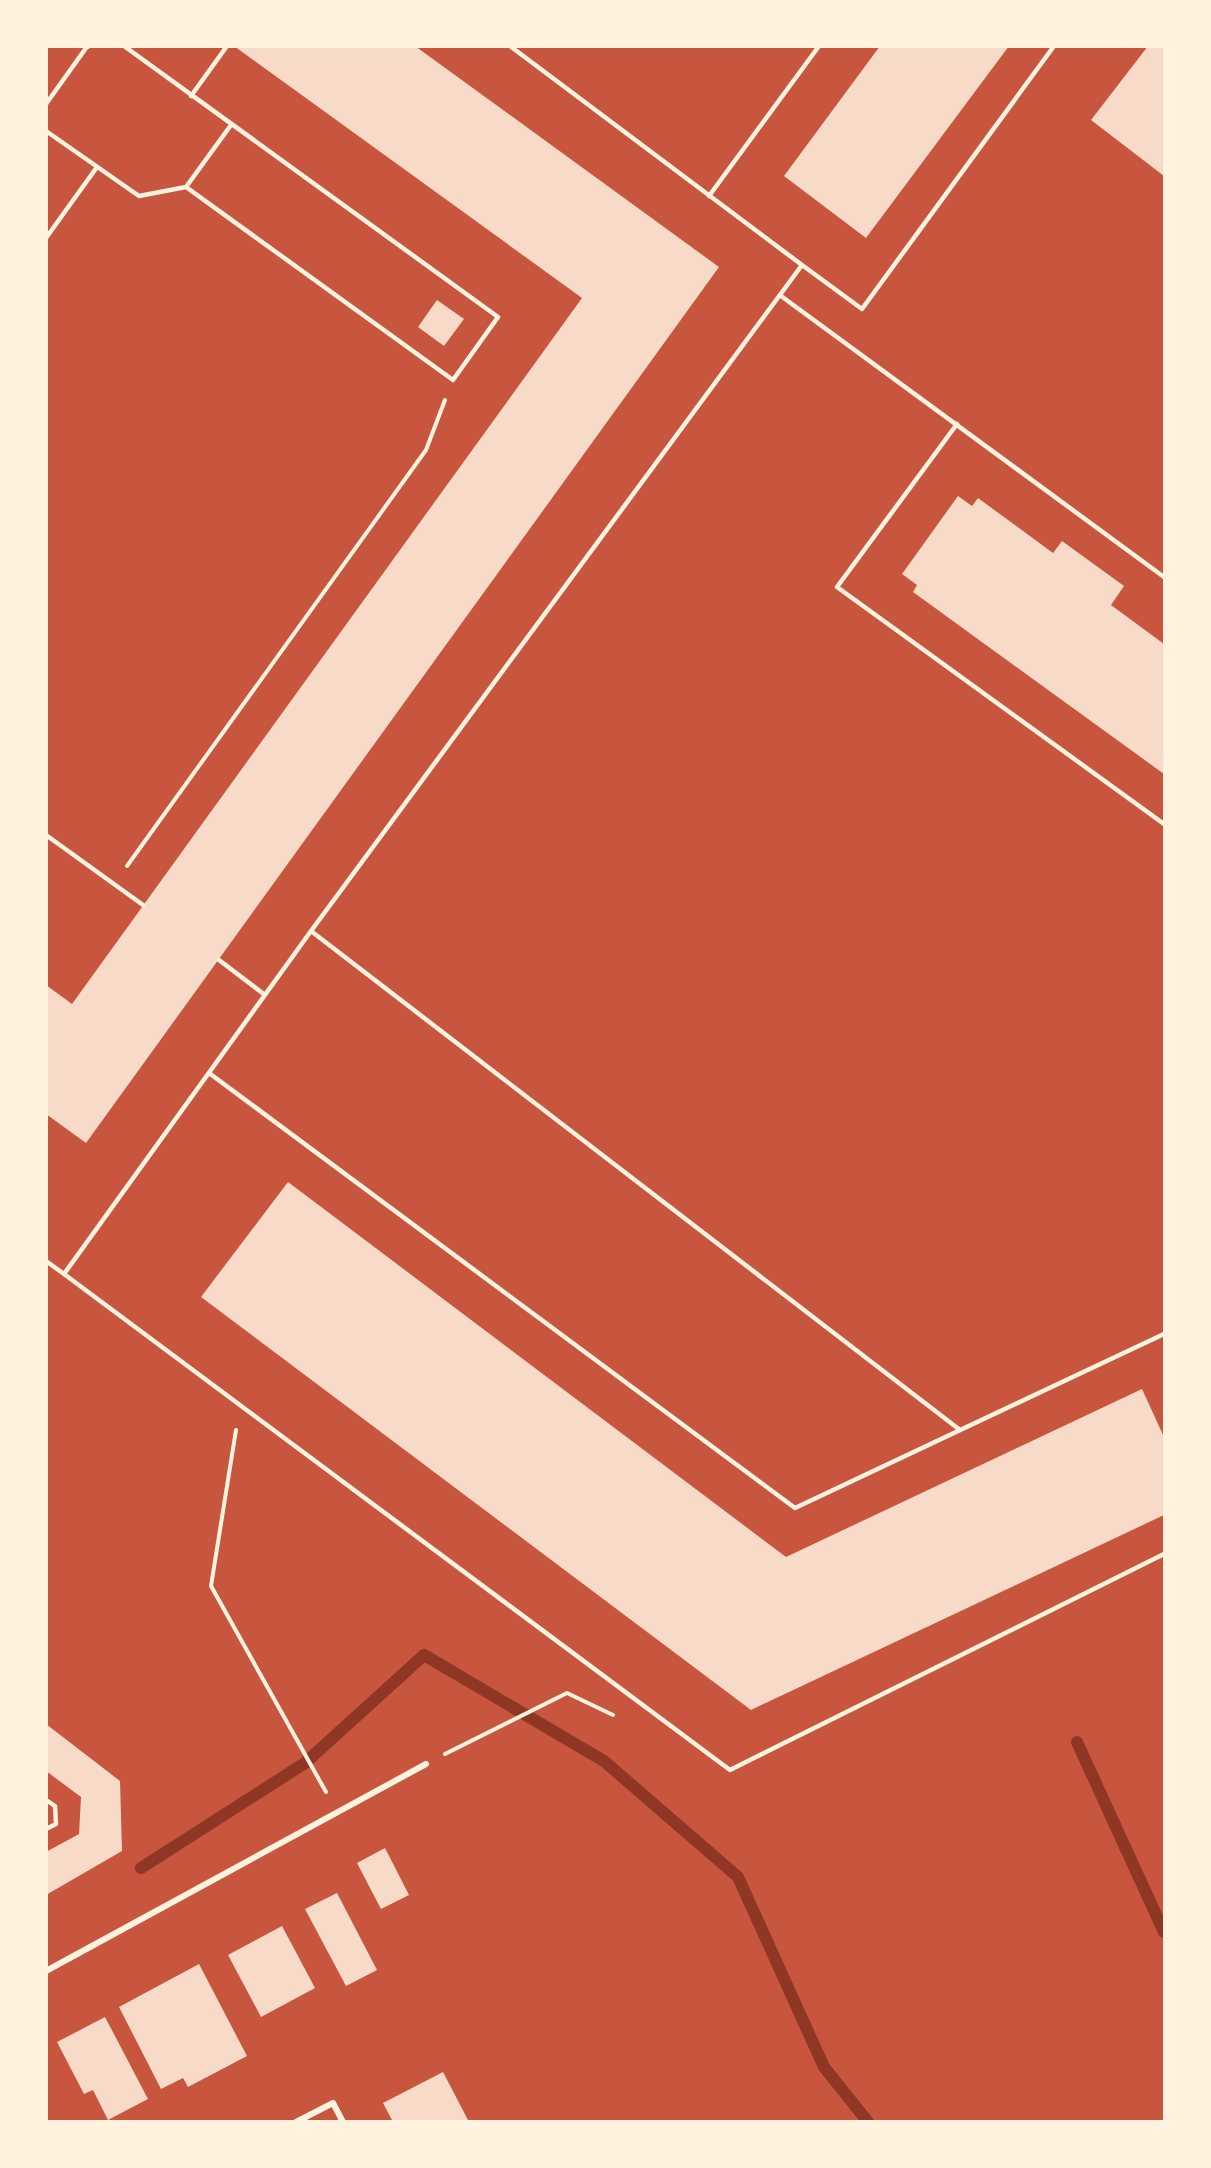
<svg xmlns="http://www.w3.org/2000/svg" width="1211" height="2168" font-family="Lato,sans-serif">
	<rect width="100%" height="100%" fill="#c8553d"/>
	<g fill="none" stroke-linecap="round" stroke-linejoin="round">
		<path stroke="#8f3625" stroke-width="12" d="M1077,1742L1164,1932
			M141,1868L305,1763L424,1655L604,1761L738,1877L824,2067L868,2122"/>
	</g>
	<path fill="#f7dbc8" d="M234,46H415L719,267L86,1143L46,1114V985L72,1004L582,298Z
		M880,46H1009L866,238L784,176Z
		M1148,46H1164V176L1091,120Z
		M437,300L464,319L444,346L418,327Z
		M958,496L972,506L978,498L1053,553L1062,541L1124,586L1111,605L1164,644V774L913,592L917,585L902,574Z
		M288,1182L786,1557L1142,1389L1164,1437V1515L751,1710L201,1297Z
		M46,1724L120,1781L122,1851L46,1895V1852L79,1834L81,1797L46,1771Z
		M385,1848L409,1895L381,1909L357,1863Z
		M337,1893L377,1970L346,1986L305,1909Z
		M282,1926L315,1988L261,2017L228,1955Z
		M199,1964L247,2056L188,2087L183,2078L161,2089L119,2007Z
		M105,2017L148,2099L108,2120L93,2090L84,2094L57,2042Z
		M443,2072L468,2120L464,2122H393L383,2103Z"/>
	<g fill="none" stroke-linecap="round" stroke-linejoin="round">
		<path stroke="#fff3e0" stroke-width="4" d="M127,866L426,450L445,400
			M236,1430L211,1586L326,1792
			M445,1754L567,1693L613,1715"/>
		<path stroke="#fff3e0" stroke-width="4.5" d="M191,96L227,46
			M46,104L86,48L89,46
			M46,131L139,196L186,187L453,380L498,317L124,46
			M186,187L231,125
			M709,196L819,46
			M46,238L97,167
			M802,265L862,309L1054,46
			M781,296L1164,577
			M957,424L837,587L1164,824
			M46,835L143,905
			M311,931L960,1430
			M219,960L265,995
			M209,1073L795,1508L1164,1334
			M46,1261L64,1274L311,931L802,265L510,46
			M64,1274L730,1770L1164,1554
			M46,1800L55,1806L56,1824L46,1829"/>
		<path stroke="#fff3e0" stroke-width="6" d="M46,1971L426,1764
			M296,2122L333,2103L343,2122"/>
	</g>
	<rect width="1211" height="2168" fill="none" stroke="#fff3e0" stroke-width="96"/>
</svg>
